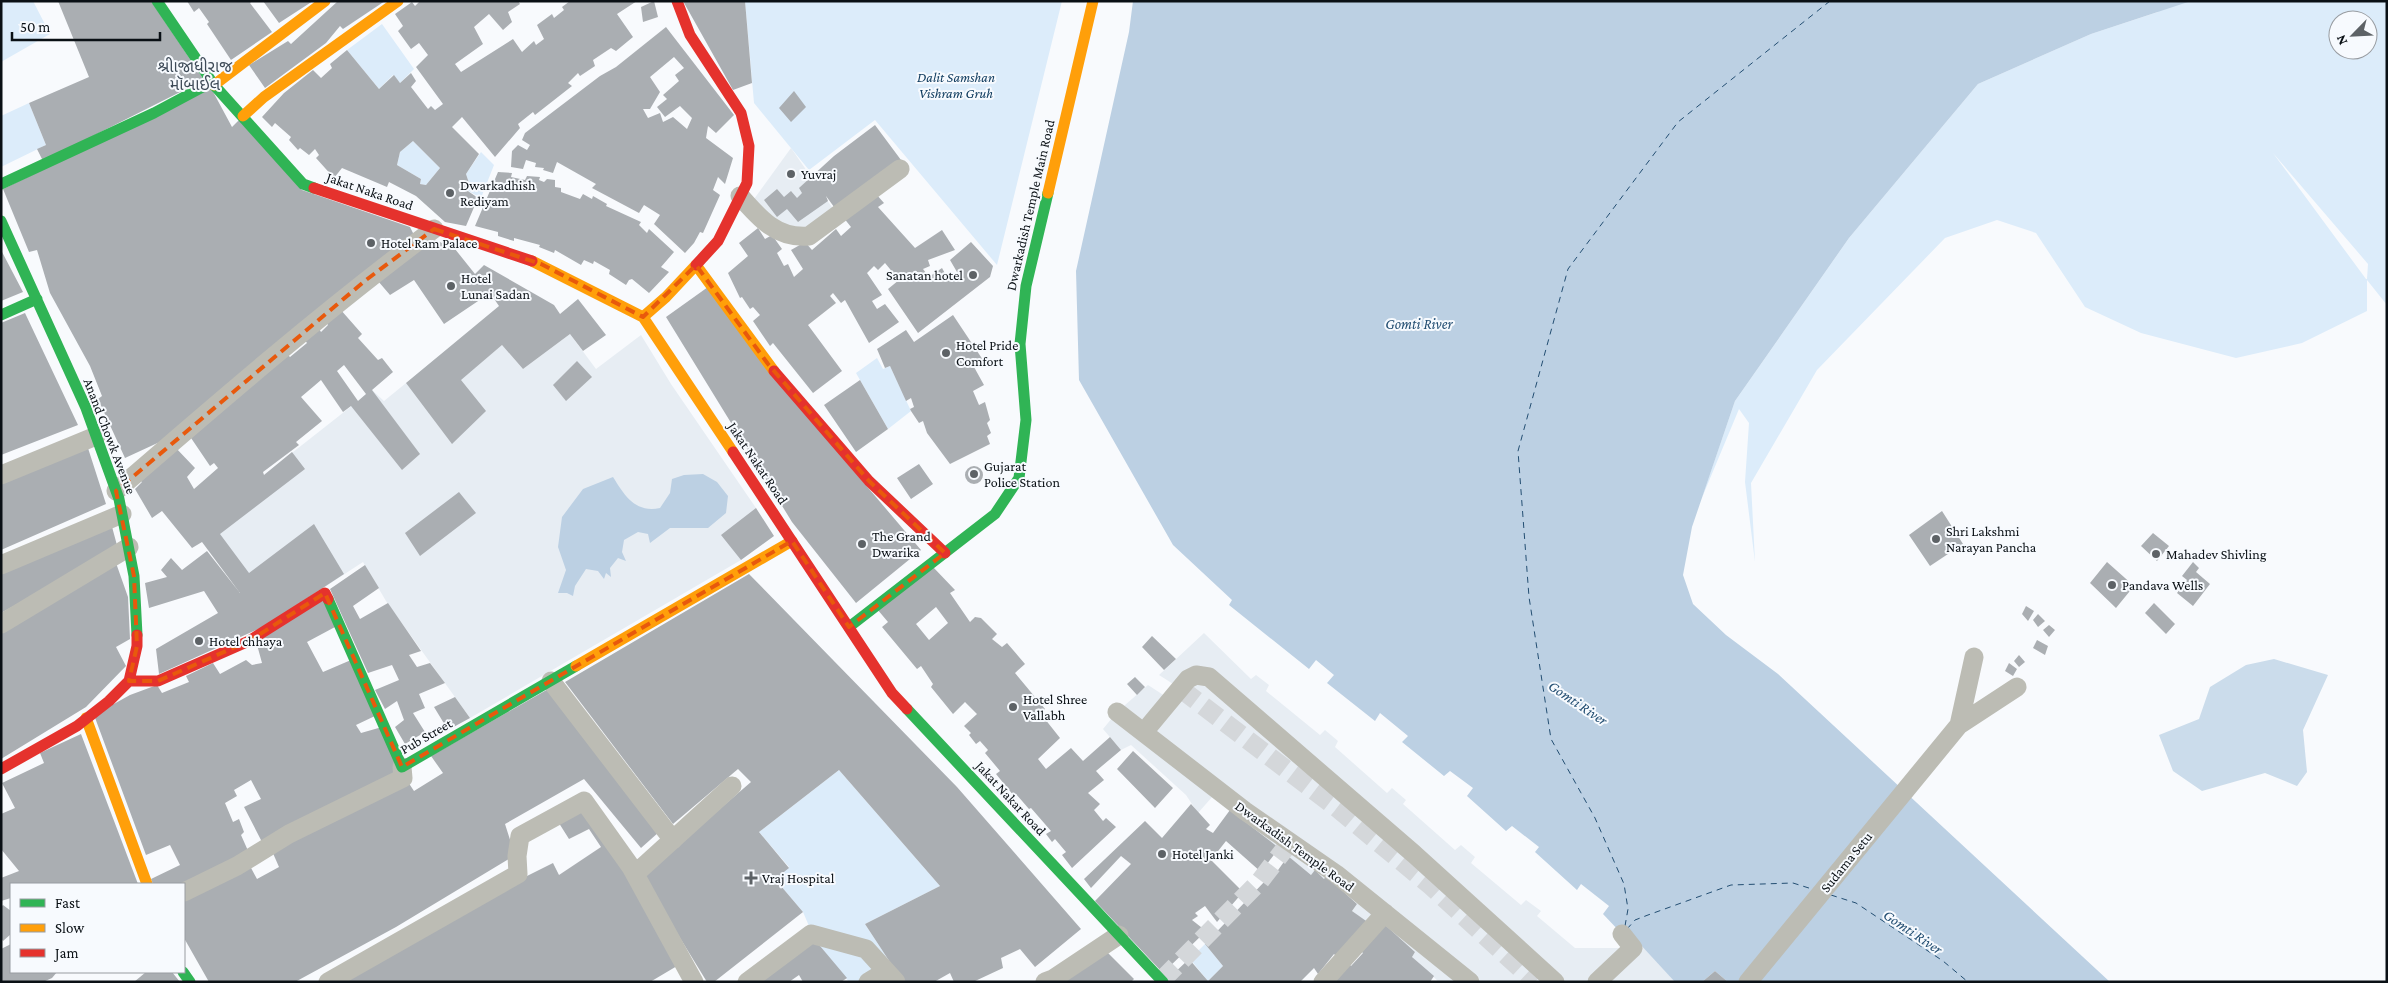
<svg xmlns="http://www.w3.org/2000/svg" width="2388" height="983" font-family="'Crimson Pro','Noto Sans Gujarati',serif">
	<rect width="100%" height="100%" fill="#f8fafd"/>
	<path fill="#e7edf3" d="M791,148L838,216L809,236L749,206Z
		M570,334L596,369L641,335L671,384L756,508L741,560L470,718L386,601L363,562L265,626L194,530L372,390L384,401L438,357L461,379L502,345L523,369Z
		M1204,633L1251,679L1256,675L1269,685L1266,691L1320,735L1325,730L1338,741L1335,747L1387,793L1392,788L1406,800L1403,804L1455,850L1461,845L1475,857L1471,863L1521,905L1526,900L1541,911L1537,916L1575,948H1633L1639,942L1677,982H1439L1412,957L1415,952L1383,923L1376,930L1352,911L1357,904L1344,891L1326,876L1324,879L1315,871L1311,875L1213,796L1198,813L1186,795L1131,745L1121,750L1103,729L1117,712L1148,685L1171,700L1181,689L1159,675Z"/>
	<path fill="#dcecfa" fill-rule="evenodd" d="M1,1H33L50,34L1,62Z
		M745,1H1062L997,265L875,120L809,170L754,103Z
		M2161,1H2387V305L2367,280V311L2302,343L2236,358L2141,333L2085,307L2036,233L1997,220L1945,238L1817,370L1751,483L1755,562L1745,482L1749,423L1739,409L1701,500L1735,401L1849,238L1978,84L2091,34L2158,12ZM2338,20H2368V50H2338ZM2273,153L2368,264L2367,279H2366Z
		M382,24L414,69L400,83L393,75L379,89L347,50Z
		M29,103L46,145L1,167V116Z
		M413,141L440,168L426,185L420,184L421,179L397,165L400,152Z
		M481,152L494,165L481,198L465,189L470,186L466,174Z
		M877,358L883,369L890,366L911,411L888,429L856,373Z
		M839,770L940,886L865,924L903,982H849L815,940L803,912L775,879L789,867L759,832Z
		M1205,944L1223,966L1208,981L1190,959Z"/>
	<path fill="#cbdceb" d="M2274,659L2328,675L2303,730L2307,772L2297,786L2265,773L2202,791L2173,771L2159,735L2199,719L2210,687L2246,665Z"/>
	<path fill="#bcd0e3" d="M1133,1H2191L2091,34L1978,84L1849,238L1735,401L1692,527L1683,575L1693,604L1726,635L1778,674L2110,982H1728L1715,971L1702,982H1675L1639,943L1622,934L1603,914L1609,906L1581,884L1577,890L1535,852L1539,847L1512,826L1506,831L1467,796L1473,788L1450,771L1444,776L1402,742L1408,736L1380,713L1375,721L1327,683L1334,675L1316,660L1309,669L1229,605L1232,600L1173,545L1079,380L1076,271L1129,32Z
		M703,474L717,482L728,496L726,513L708,528H670L650,543L648,534L638,532L624,540L622,552L626,561L618,558L610,568L611,577L606,573L604,579L598,571L586,569L575,586L573,596L567,593H558L566,570L558,547L562,517L583,489L613,477C625,496 635,513 660,508L670,493L672,479L684,475Z"/>
	<g fill="none" stroke-linecap="round" stroke-linejoin="round">
		<path stroke="#234e72" stroke-width="1" stroke-dasharray="6 5" stroke-linecap="butt" d="M1831,895L1856,903L1943,961L1968,982
			M1625,926L1628,909L1624,884L1595,818L1551,739L1529,597L1518,451L1568,269L1678,122L1830,1
			M1627,929L1635,920L1648,915L1731,885L1793,883L1812,889"/>
	</g>
	<path fill="#aaaeb2" fill-rule="evenodd" d="M58,1H151L204,80L43,161L37,149L46,145L29,103L89,77Z
		M187,1H252L250,3L272,32L231,60L207,24L209,22L199,8L194,12Z
		M263,1H313L279,23Z
		M338,1H385L343,29L340,26L326,43L265,88L249,65L288,41L291,44Z
		M420,1H518L520,4L508,12L512,22L503,30L489,14L474,27L483,44L455,64L461,72L513,39L522,52L534,41L536,45L544,39L537,25L552,14L554,18L564,10L562,7L570,1H637L617,14L633,37L616,51L611,48L593,60L595,66L580,76L578,73L568,83L572,86L535,115L533,112L518,124L520,128L495,157L462,117L452,127L479,154L466,174L470,186L465,189L478,198L466,226L445,222L416,196L389,182L387,187L342,168L334,178L316,158L319,155L315,149L309,155L300,148L298,150L289,140L291,137L275,123L272,127L262,117L284,93L313,70L321,78L332,68L330,64L347,50L379,89L394,75L400,83L411,73L416,81L411,87L428,109L431,106L435,110L443,104L416,67L428,55L419,43L411,49L398,31L403,26L395,14L412,2L415,6ZM413,141L440,168L426,185L420,184L421,179L397,165L400,152Z
		M654,1L658,17L643,22L641,7Z
		M683,1H745L752,83L733,90Z
		M666,27L734,115L716,133L708,126L706,138L733,158L725,184L718,177L713,190L720,195L703,233L700,232L694,243L685,253L654,224L660,215L644,205L639,213L592,188L596,184L557,162L553,173L543,170L544,168L535,167L536,163L526,160L523,169L511,167L512,151L518,145L527,150L530,145L522,140L525,133L600,76L616,67ZM674,57L684,68L675,75L679,81L663,95L667,99L657,107L665,117L680,106L692,118L687,129L673,117L663,122L660,113L648,118L643,109H650L660,92L650,77Z
		M211,88L232,127L239,120L302,190L410,227L415,237L164,440L125,458L98,399L102,396L90,366L50,293L37,250L29,252L3,189Z
		M794,91L806,107L791,122L779,108Z
		M875,125L901,160L837,211L826,196L828,201L798,222L787,209L777,217L764,200L777,189L784,197L791,191L797,198L802,193L799,188L834,156Z
		M498,172L512,173L511,177L525,180L527,176L540,177L539,180L544,182L547,179L555,180V187L561,188V192L580,199L583,194L592,199L593,196L607,204L606,206L641,222L639,225L647,233L649,229L674,252L661,267L669,272L649,293L632,279L629,280L626,285L609,274L610,270L594,261L593,264L584,260L581,265L555,250L554,253L539,247L540,245L514,238V241L498,236V232L475,226Z
		M876,194L884,203L878,207L915,248L942,230L955,250L928,260L930,266L923,269L929,277L942,268L948,279L957,272L950,260L971,242L993,266L990,277L918,333L888,289L899,280L885,263L878,270L874,266L867,273L882,295L872,301L877,309L885,304L899,322L869,343L845,300L841,303L833,293L830,296L836,303L808,325L842,371L813,393L773,343L770,346L753,321L760,315L753,307L750,309L742,297L740,298L728,273L748,256L739,243L758,228L765,239L772,235L782,249L777,253L784,266L788,264L794,277L803,269L791,250L805,242L812,250L836,229L841,236L851,227L843,217Z
		M431,238L455,249L475,274L484,265L554,305L560,314L578,299L606,335L583,351L570,334L523,369L502,345L461,380L486,411L452,444L406,383L499,306L490,293L444,324L414,280L390,295L378,281Z
		M1,250L23,292L1,301Z
		M708,287L864,483L921,550L856,603L792,522L666,317Z
		M340,309L362,334L358,338L378,360L382,358L393,372L372,390L420,454L402,470L351,406L343,412L321,380L314,386L301,397L322,421L296,442L299,445L263,472L264,475L292,452L305,469L220,534L249,573L314,524L344,574L265,626L159,674L156,649L218,613L204,591L149,608L145,583L167,577L161,570L171,558L182,570L207,551L240,593L202,542L192,548L162,511L152,518L135,489L142,482L139,479L174,446L195,468L187,477L194,489L218,468L214,463L210,466L189,435L287,354L290,357L307,343L304,339L318,327L321,332L328,325L326,322ZM344,365L366,394L358,401L337,371Z
		M25,313L78,425L1,455V323Z
		M953,315L983,360L974,367L984,385L973,391L979,405L985,402L990,420L987,423L991,433L987,436L990,444L950,464L927,433L923,421L919,423L911,411L910,409L914,407L911,398L906,401L890,366L885,368L877,349L906,330L914,342Z
		M577,361L592,377L566,401L553,385Z
		M860,380L888,429L856,452L824,405Z
		M87,445L106,504L1,550V482Z
		M919,464L933,484L911,499L897,478Z
		M965 475a9 9 0 1 1 18 0a9 9 0 1 1-18 0Z
		M459,492L476,513L420,556L405,533Z
		M756,508L774,536L741,560L721,535Z
		M1942,511L1963,544L1930,566L1909,535Z
		M111,523L118,549L1,613V567Z
		M2153,533L2169,546L2157,561L2141,546Z
		M2107,562L2134,586L2116,608L2090,583Z
		M2193,562L2199,568L2196,572L2210,584L2193,606L2177,593L2187,580L2182,576Z
		M116,563L128,597L130,639L116,647L126,666L86,707L1,759V631Z
		M365,565L379,588L353,606L360,619L388,603L421,651L409,655L417,667L430,663L445,683L419,694L425,708L413,713L425,732L405,744L395,727L404,720L397,701L385,709L375,690L399,680L392,665L368,673L330,589Z
		M933,567L955,590L950,593L970,622L975,617L981,618L997,634L992,639L1002,647L1007,643L1025,664L1015,673L1045,709L1041,714L1060,738L1038,759L1046,769L1071,748L1083,761L1110,737L1121,750L1096,771L1104,780L1088,793L1100,804L1094,810L1103,821L1106,818L1116,827L1072,868L1062,855L1066,852L1055,839L1052,842L1046,834L1051,831L1031,808L1029,809L1016,794L1014,796L996,774L1000,771L985,753L988,750L980,741L976,744L969,735L971,733L964,726L977,714L965,702L953,714L931,687L933,684L921,666L917,669L882,627L888,622L877,609ZM936,607L948,623L929,640L916,624Z
		M749,574L957,787L1081,929L1035,967L1020,949L1001,958L1003,968L973,982H954L950,973L934,982H903L865,924L940,886L839,770L759,832L789,868L775,879L803,912L714,982H707L642,876L751,782L738,769L673,824L565,682Z
		M323,598L335,627L307,642L323,672L351,660L377,715L356,725L361,733L382,727L401,771L262,842L244,807L261,799L251,780L234,790L237,796L225,803L233,822L239,819L244,832L241,835L249,853L184,884H153L151,879L180,865L170,845L146,855L94,715L130,695L157,685L162,693L189,682L186,676L213,663L220,674L246,660L252,665L262,663L256,641Z
		M2154,603L2175,624L2166,634L2145,613Z
		M2026,606L2034,611L2028,621L2022,614Z
		M2038,614L2045,621L2038,627L2033,620Z
		M2049,625L2055,630L2049,637L2043,630Z
		M1152,636L1176,659L1164,670L1142,647Z
		M2037,640L2048,646L2045,655L2033,648Z
		M2019,655L2025,662L2019,667L2014,661Z
		M2009,663L2017,669L2013,676L2005,671Z
		M1135,677L1145,687L1137,695L1127,684Z
		M550,688L659,832L641,848L584,779L505,824L513,849L512,857L396,927L295,982H209L184,938V897L250,866L257,879L279,867L272,851L408,782L414,791L443,773L431,756Z
		M455,697L470,718L448,730L434,707Z
		M81,734L138,884H11V898L1,901V878L19,871L1,849V814L15,808L2,783L44,763L40,753Z
		M1133,751L1173,788L1155,808L1117,769Z
		M1191,804L1210,825L1206,829L1213,833L1230,810L1279,848L1261,872L1226,841L1211,860L1243,892L1217,922L1205,906L1195,913L1198,916L1192,920L1206,931L1163,973L1095,901L1131,864L1121,856L1091,888L1084,879L1145,821L1162,838Z
		M582,807L633,878L677,966L650,982H338L495,892L553,863L559,875L601,847L589,829L569,839L557,820Z
		M1288,856L1311,875L1315,870L1324,879L1326,876L1357,904L1352,911L1369,923L1338,958L1334,954L1318,974L1314,968L1300,982H1172L1169,978L1189,959L1208,981L1223,966L1205,944L1265,881L1269,883Z
		M3,905L11,911V934L3,941L1,938V907Z
		M1383,923L1415,952L1412,957L1434,976L1430,982H1328L1347,962L1351,966L1363,953L1358,948Z
		M815,940L847,978L841,982H803L799,975L789,982H754Z
		M11,944V972H57L52,978L43,982H1V949Z
		M1105,950L1134,979L1131,982H1056Z
		M1715,971L1728,982H1702Z
		M146,972H172L180,982H134Z"/>
	<g fill="none" stroke-linecap="round" stroke-linejoin="round">
		<path stroke="#d4d7da" stroke-width="19" stroke-dasharray="19 9" stroke-linecap="butt" d="M1181,689L1337,808L1431,886L1535,982
			M1162,980L1260,881L1290,842"/>
		<path stroke="#bcbcb4" stroke-width="19" d="M740,196C759,218 777,239 809,236L900,169
			M1,475L96,436
			M116,491C220,401 324,311 434,229
			M1,565L122,514
			M1,624L129,547
			M551,681L673,840
			M1117,712L1245,811L1336,874L1470,982
			M1959,725L2017,687
			M1144,732L1188,679L1196,675L1209,677L1414,854L1555,982
			M635,874L732,786
			M184,892L237,866L289,834L403,778L402,767
			M328,982L518,874L517,856L520,836L584,801L631,867L694,982
			M747,982L811,934L866,949L896,982
			M868,982L886,971
			M1045,982L1053,979L1119,935
			M1323,982L1385,913
			M1597,982L1633,948L1622,934
			M1748,982L1959,725L1974,657"/>
		<path stroke="#30b455" stroke-width="11" d="M157,1L214,85L303,184L314,188
			M1,184L154,113L212,82
			M1,221L86,408L119,499L134,576L137,635
			M1,315L37,299
			M328,599L402,767L576,666
			M849,627L995,514L1019,478L1026,420L1020,344L1026,286L1048,193
			M907,709L1163,982
			M183,972L190,982"/>
		<path stroke="#ff9f0a" stroke-width="11" d="M214,85L325,1
			M243,116L264,97L398,1
			M1048,193L1093,1
			M532,261L643,317L733,452
			M643,317L666,297L696,265L774,371
			M576,666L792,541
			M86,718L147,884"/>
		<path stroke="#e5322d" stroke-width="11" d="M677,1L690,35L741,113L749,146L747,183L718,241L696,265
			M314,188L532,261
			M774,371L869,481L945,553
			M733,452L892,693L907,709
			M129,681H158L249,641L325,593L328,599
			M1,769L77,726L109,701L129,681L137,646V635"/>
	</g>
	<path fill="none" stroke="#e8590c" stroke-width="4" stroke-dasharray="10 6" stroke-linejoin="round" d="M434,229L541,264L643,317L696,265L768,364L869,481L945,553L849,627L792,541L402,767L325,593L249,641L158,681H129L137,646L134,576L116,491L366,280Z"/>
	<g fill="#5d6266" stroke="#f7fafe" stroke-width="2">
		<circle cx="791" cy="174" r="5"/>
		<circle cx="450" cy="193" r="5"/>
		<circle cx="371" cy="243" r="5"/>
		<circle cx="973" cy="275" r="5"/>
		<circle cx="451" cy="286" r="5"/>
		<circle cx="946" cy="353" r="5"/>
		<circle cx="974" cy="474" r="5"/>
		<circle cx="1936" cy="539" r="5"/>
		<circle cx="862" cy="544" r="5"/>
		<circle cx="2156" cy="554" r="5"/>
		<circle cx="2112" cy="585" r="5"/>
		<circle cx="199" cy="641" r="5"/>
		<circle cx="1013" cy="707" r="5"/>
		<circle cx="1162" cy="854" r="5"/>
		<path d="M748.5 870.5h5v5h5v5h-5v5h-5v-5h-5v-5h5z"/>
	</g>
	<g text-anchor="middle" stroke-width="4" stroke-linejoin="round" paint-order="stroke">
		<g font-size="14" font-style="italic" fill="#113d60" stroke="#f7fafe">
			<text x="956" y="82">Dalit Samshan<tspan x="956" dy="16">Vishram Gruh</tspan></text>
		</g>
		<g font-size="14" fill="#0a1015" stroke="#f7fafe" text-anchor="start">
			<text x="801" y="179">Yuvraj</text>
			<text x="460" y="190">Dwarkadhish<tspan x="460" dy="16">Rediyam</tspan></text>
			<text x="381" y="248">Hotel Ram Palace</text>
			<text x="963" y="280" text-anchor="end">Sanatan hotel</text>
			<text x="461" y="283">Hotel<tspan x="461" dy="16">Lunai Sadan</tspan></text>
			<text x="956" y="350">Hotel Pride<tspan x="956" dy="16">Comfort</tspan></text>
			<text x="984" y="471">Gujarat<tspan x="984" dy="16">Police Station</tspan></text>
			<text x="1946" y="536">Shri Lakshmi<tspan x="1946" dy="16">Narayan Pancha</tspan></text>
			<text x="872" y="541">The Grand<tspan x="872" dy="16">Dwarika</tspan></text>
			<text x="2166" y="559">Mahadev Shivling</text>
			<text x="2122" y="590">Pandava Wells</text>
			<text x="209" y="646">Hotel chhaya</text>
			<text x="1023" y="704">Hotel Shree<tspan x="1023" dy="16">Vallabh</tspan></text>
			<text x="1172" y="859">Hotel Janki</text>
			<text x="762" y="883">Vraj Hospital</text>
		</g>
		<g font-size="14" fill="#0a1015" stroke="#f7fafe">
			<text transform="translate(370 191) rotate(19)" y="5">Jakat Naka Road</text>
			<text transform="translate(1030 205) rotate(-77)" y="5">Dwarkadish Temple Main Road</text>
			<text transform="translate(110 436) rotate(69)" y="5">Anand Chowk Avenue</text>
			<text transform="translate(758 463) rotate(56)" y="5">Jakat Nakat Road</text>
			<text transform="translate(426 736) rotate(-30)" y="5">Pub Street</text>
			<text transform="translate(1011 798) rotate(47)" y="5">Jakat Nakar Road</text>
			<text transform="translate(1295 846) rotate(36)" y="5">Dwarkadish Temple Road</text>
			<text transform="translate(1846 862) rotate(-51)" y="5">Sudama Setu</text>
		</g>
		<g font-size="15" font-style="italic" fill="#234e72" stroke="#f7fafe">
			<text x="1419" y="329">Gomti River</text>
			<text transform="translate(1578 703) rotate(34)" y="5">Gomti River</text>
			<text transform="translate(1913 932) rotate(34)" y="5">Gomti River</text>
		</g>
		<g font-size="16" fill="#3d4a57" stroke="#f7fafe">
			<text x="195" y="72">શ્રીાજાધીરાજ<tspan x="195" dy="18">મૉબાઈલ</tspan></text>
		</g>
	</g>
	<rect width="2388" height="983" fill="none" stroke="#0a1015" stroke-width="5"/>
	<rect x="10" y="883" width="175" height="90" fill="#f7fafe" stroke="#989ca1"/>
	<rect x="20" y="899" width="25" height="8" fill="#30b455" stroke="#989ca1"/>
	<text x="55" y="908" font-size="15" fill="#0a1015">Fast</text>
	<rect x="20" y="924" width="25" height="8" fill="#ff9f0a" stroke="#989ca1"/>
	<text x="55" y="933" font-size="15" fill="#0a1015">Slow</text>
	<rect x="20" y="949" width="25" height="8" fill="#e5322d" stroke="#989ca1"/>
	<text x="55" y="958" font-size="15" fill="#0a1015">Jam</text>
	<g transform="translate(2353 35) rotate(246)"><circle r="24" fill="#f7fafe" stroke="#989ca1"/>
	<path d="M0-4L9 19L0 12L-9 19Z" fill="#5d6266"/>
	<text y="-8" font-size="14" font-weight="bold" text-anchor="middle" fill="#0a1015">N</text>
	</g>
	<path d="M12 32v8h148v-8" fill="none" stroke="#0a1015" stroke-width="2.5"/>
	<text x="20" y="32" font-size="15" fill="#0a1015" stroke="#f7fafe" stroke-width="4" paint-order="stroke">50 m</text>
</svg>
